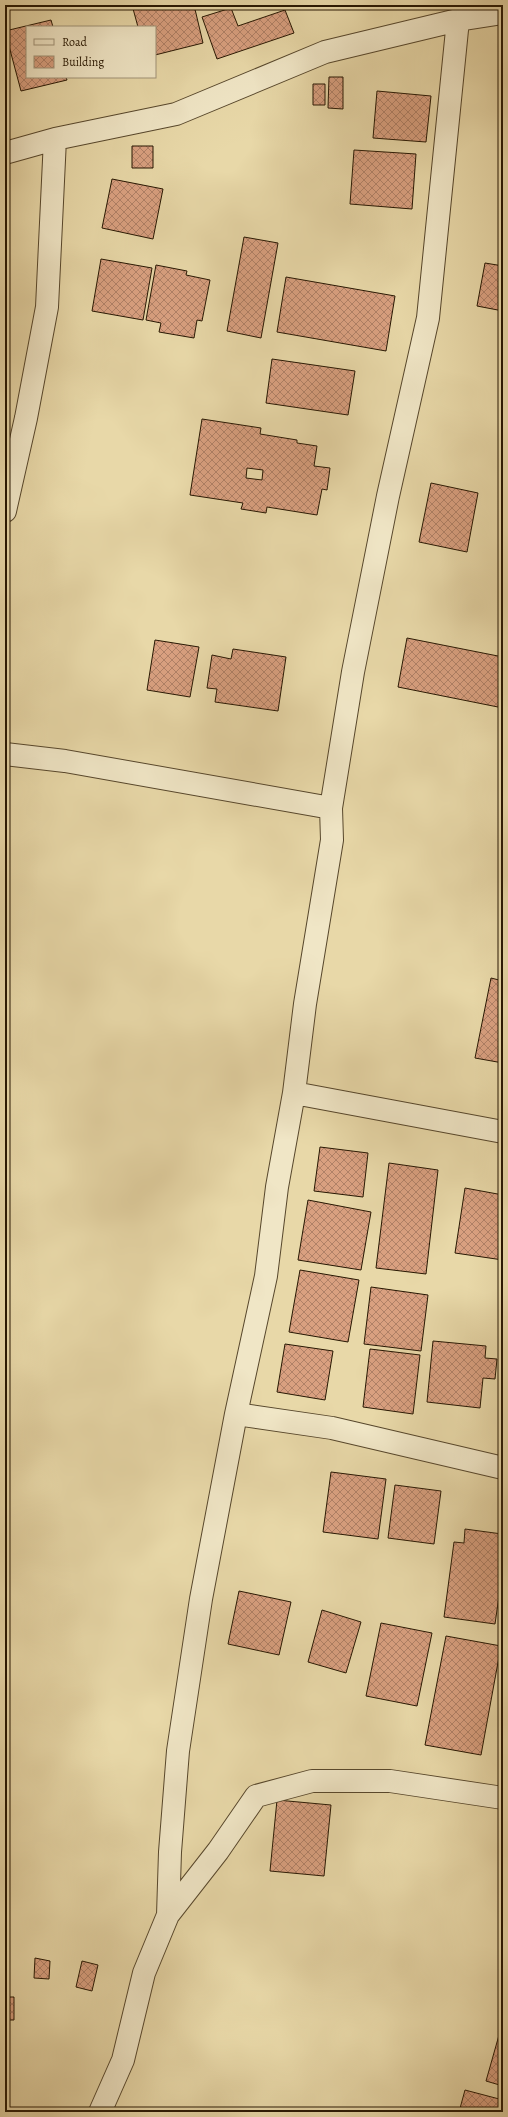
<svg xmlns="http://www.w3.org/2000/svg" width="508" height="2117" font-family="Alegreya,serif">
	<defs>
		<pattern id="building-cross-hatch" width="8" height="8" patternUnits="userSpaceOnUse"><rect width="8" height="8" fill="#d9a080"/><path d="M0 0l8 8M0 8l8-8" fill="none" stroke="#b08167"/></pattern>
	</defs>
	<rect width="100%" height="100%" fill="#e8d8a8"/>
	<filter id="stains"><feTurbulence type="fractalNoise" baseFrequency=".005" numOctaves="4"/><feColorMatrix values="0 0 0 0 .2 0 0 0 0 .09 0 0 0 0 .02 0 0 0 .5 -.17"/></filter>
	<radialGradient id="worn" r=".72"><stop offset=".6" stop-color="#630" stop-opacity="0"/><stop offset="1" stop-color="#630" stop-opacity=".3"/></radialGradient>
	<path fill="url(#building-cross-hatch)" stroke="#271702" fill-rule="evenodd" d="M132,5H194L203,43L155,55V27H138Z
		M231,8L238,26L285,10L294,33L217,59L202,17Z
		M51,20L53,27H27V77H66L67,80L21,91L5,31Z
		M329,77H343V109L328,108Z
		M313,84H325V105H313Z
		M377,91L431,96L426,142L373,138Z
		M132,146H153V168H132Z
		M354,150L416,154L412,209L350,204Z
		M112,179L163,189L153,239L102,228Z
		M244,237L278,243L261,338L227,331Z
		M101,259L152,268L143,320L92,311Z
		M485,263L503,266V311L477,306Z
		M156,265L187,271L186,275L210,280L202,321L197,320L194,338L159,332L161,323L146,320Z
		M286,277L395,296L386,351L277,332Z
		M272,359L355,371L348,415L266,403Z
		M202,419L261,428L260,434L297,440V443L317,446L314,466L330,468L327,490L322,489L317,515L267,507L266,513L241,509L243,503L190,495ZM247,468L263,470L262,480L246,478Z
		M431,483L478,493L467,552L419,542Z
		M407,638L503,657V708L398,687Z
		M155,640L199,647L190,697L147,690Z
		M233,649L286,657L278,711L215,702L217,689L207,688L212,655L231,659Z
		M491,978L503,981V1063L475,1058Z
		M320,1147L368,1153L363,1197L314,1191Z
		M389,1163L438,1170L426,1274L376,1268Z
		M465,1188L503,1195V1260L455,1253Z
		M308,1200L371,1212L361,1270L298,1260Z
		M300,1270L359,1280L348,1342L289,1332Z
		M371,1287L428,1295L421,1351L364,1344Z
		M433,1341L486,1346L485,1358L497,1359L495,1379L483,1378L480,1408L427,1402Z
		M285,1344L333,1351L325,1400L277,1392Z
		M370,1349L420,1355L413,1414L363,1407Z
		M331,1472L386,1479L378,1539L323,1532Z
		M395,1485L441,1491L434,1544L388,1538Z
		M465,1529L502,1534L500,1548L503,1549V1568L495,1624L444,1617L454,1542L464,1543Z
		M239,1591L291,1602L279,1655L228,1644Z
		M322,1610L361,1622L346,1673L308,1662Z
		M381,1623L432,1633L417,1706L366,1696Z
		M446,1636L501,1646L481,1755L425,1745Z
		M277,1800L331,1805L324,1876L270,1871Z
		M35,1958L50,1961L49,1979L34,1978Z
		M82,1961L98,1965L92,1991L76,1987Z
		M5,1997H14V2020H5Z
		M503,2021V2086L486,2081Z
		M465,2090L503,2100V2112H459Z"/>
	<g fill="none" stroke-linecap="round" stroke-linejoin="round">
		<g stroke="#57472c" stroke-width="24">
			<path id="minor" d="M5,153L55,139L176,114L325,52L458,20L503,13
				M5,511L26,418L47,307L55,139
				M5,754L65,761L331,808
				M294,1093L503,1132
				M236,1414L332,1428L503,1468
				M168,1915L218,1851L256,1796L312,1781H390L503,1798
				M100,2112L123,2060L144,1973L168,1915L170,1852L178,1751L201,1599L236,1414L266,1276L277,1187L294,1093L305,1004L332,840L331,808L353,672L388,496L428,318L458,20"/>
		</g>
		<use href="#minor" stroke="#f0e6c6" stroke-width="22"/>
	</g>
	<rect width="508" height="2117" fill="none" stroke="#e8d8a8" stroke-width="20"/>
	<rect x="6" y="6" width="496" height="2105" fill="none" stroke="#271702" stroke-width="2"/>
	<rect x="10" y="10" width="488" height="2097" fill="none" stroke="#271702"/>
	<rect x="26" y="26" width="130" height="52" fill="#f0e6c6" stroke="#a09378"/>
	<rect x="34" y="39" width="20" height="6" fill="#f0e6c6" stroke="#a09378"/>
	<text x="62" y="46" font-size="12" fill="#271702">Road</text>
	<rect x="34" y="56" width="20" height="12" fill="url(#building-cross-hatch)" stroke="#a09378"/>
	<text x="62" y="66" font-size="12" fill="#271702">Building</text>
	<rect width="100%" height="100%" filter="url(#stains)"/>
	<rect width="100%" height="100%" fill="url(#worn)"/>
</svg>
